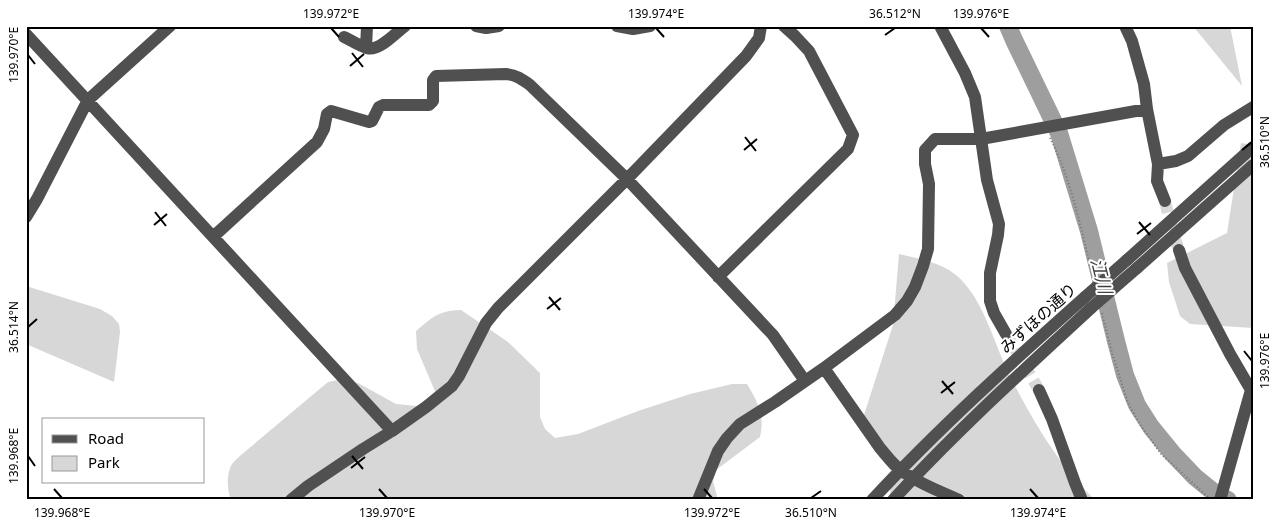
<svg xmlns="http://www.w3.org/2000/svg" width="1279" height="526" font-family="'Noto Sans','Noto Sans JP',sans-serif">
	<rect width="100%" height="100%" fill="#fff"/>
	<path fill="#d7d7d7" d="M1193,26H1230L1242,86Z
		M1241,143L1253,145V328L1190,324L1180,316L1169,282L1167,263L1227,233Z
		M899,254C919,259 940,262 956,275C985,299 995,349 1013,382C1029,413 1047,444 1069,472C1077,482 1086,491 1095,500H888L890,493L892,473L863,429V418L893,325Z
		M26,286L100,309L112,316L119,324L120,332L114,382L26,344Z
		M461,310L508,342L540,373V417L545,429L555,438L578,434L638,411L690,394L732,384H747C758,403 765,414 760,437L716,470L713,481L718,500H231C227,489 226,474 232,464C234,461 238,458 241,455L328,382L338,380L358,383L396,404L427,407L440,403L417,349L416,331C433,317 437,311 461,310Z"/>
	<g fill="none" stroke-linecap="round" stroke-linejoin="round">
		<path stroke="#9e9e9e" stroke-width="18" d="M1008,26L1014,40L1059,133L1089,231L1116,341L1125,375L1137,405L1151,427L1173,454L1195,477L1216,494L1228,500"/>
		<path stroke="#d9d9d9" stroke-width="12" stroke-dasharray="12 6" stroke-linecap="butt" d="M1165,201L1172,231L1179,250
			M1006,334L1039,390"/>
		<path stroke="#727272" stroke-width="2" stroke-dasharray="1 2.5" stroke-linecap="butt" d="M1050,138C1072,181 1081,230 1093,277
			M1102,313L1112,353L1128,403L1141,426L1161,454L1209,498"/>
		<path stroke="#505050" stroke-width="12" d="M476,26L486,28L499,26
			M617,26L633,29L650,26
			M940,26L965,73L975,97L987,180L999,224L998,235L990,273V301L994,313L1006,334
			M1125,26L1132,41L1144,84L1147,109L1158,164L1157,181L1165,201
			M26,34L392,431
			M344,37C351,40 359,46 367,48C379,52 395,33 405,26
			M366,48L367,26
			M1158,164L1176,161L1188,156L1224,125L1253,107
			M26,217L37,199L88,100L170,26
			M214,236L317,142L324,129L327,114L331,111L369,122L372,121L379,107L383,105H429L433,101V80L436,76L506,74C516,75 522,79 530,85L627,179L773,335L805,381
			M1179,250L1185,268L1230,354L1251,390H1253
			M1127,260L1253,147
			M1137,268L1253,165
			M718,277L848,149L853,135L809,51L795,36L784,26
			M824,368L880,448C887,456 893,465 902,471C919,484 940,491 959,500
			M1039,390L1052,419L1075,483L1082,500
			M291,500L308,486L363,449L392,431L426,407L452,386L459,376L486,323L498,308L627,179L746,56L759,38L761,26
			M698,500L718,451L727,438L740,424L775,402L824,368L895,315L907,301L915,287L923,266L928,249L929,184L925,164V150L935,139H981L1147,109
			M872,500C939,428 1012,362 1085,297
			M893,500C955,432 1024,370 1091,308
			M1220,500L1251,390"/>
		<path stroke="#505050" stroke-width="12" d="M1085,297L1127,260
			M1091,308L1137,268"/>
	</g>
	<path fill="none" stroke="#000" stroke-width="2" d="M331,28L339,37M656,28L664,37M981,28L989,37M885,35L895,28M352,53L363,67M28,55L35,64M350,66L364,54M745,137L756,151M744,150L757,139M1242,150L1252,142M155,212L166,226M1139,222L1150,235M154,225L167,214M1137,234L1151,223M549,297L560,310M547,309L561,298M28,327L37,319M1244,351L1252,361M942,381L953,394M941,393L955,382M28,456L35,466M352,456L363,469M351,468L365,457M54,489L62,498M379,489L387,498M704,489L712,498M1030,489L1038,498M811,498L821,491"/>
	<g text-anchor="middle" stroke-width="4" stroke-linejoin="round" paint-order="stroke">
		<g font-size="16" fill="#000" stroke="#fff">
			<text transform="translate(1038 318) rotate(-42)" y="6">みずほの通り</text>
		</g>
		<g font-size="18" font-style="italic" fill="#3f3f3f" stroke="#fff">
			<text transform="translate(1101 276) rotate(76)" y="6">江川</text>
		</g>
	</g>
	<rect width="1279" height="526" fill="none" stroke="#ffffff" stroke-width="55"/>
	<rect x="42" y="418" width="162" height="65" fill="#ffffff" stroke="#999999"/>
	<rect x="52" y="435" width="25" height="8" fill="#505050" stroke="#999999"/>
	<text x="88" y="444" font-size="15" fill="#000000">Road</text>
	<rect x="52" y="456" width="25" height="15" fill="#d7d7d7" stroke="#999999"/>
	<text x="88" y="468" font-size="15" fill="#000000">Park</text>
	<rect x="28" y="28" width="1224" height="470" fill="none" stroke="#000" stroke-width="2"/>
	<g font-size="12" text-anchor="middle" fill="#000">
		<text x="331" y="18">139.972°E</text>
		<text x="656" y="18">139.974°E</text>
		<text x="895" y="18">36.512°N</text>
		<text x="981" y="18">139.976°E</text>
		<text transform="translate(14 55) rotate(-90)" y="4">139.970°E</text>
		<text transform="translate(1265 142) rotate(-90)" y="4">36.510°N</text>
		<text transform="translate(14 327) rotate(-90)" y="4">36.514°N</text>
		<text transform="translate(1265 361) rotate(-90)" y="4">139.976°E</text>
		<text transform="translate(14 456) rotate(-90)" y="4">139.968°E</text>
		<text x="62" y="517">139.968°E</text>
		<text x="387" y="517">139.970°E</text>
		<text x="712" y="517">139.972°E</text>
		<text x="811" y="517">36.510°N</text>
		<text x="1038" y="517">139.974°E</text>
	</g>
</svg>
